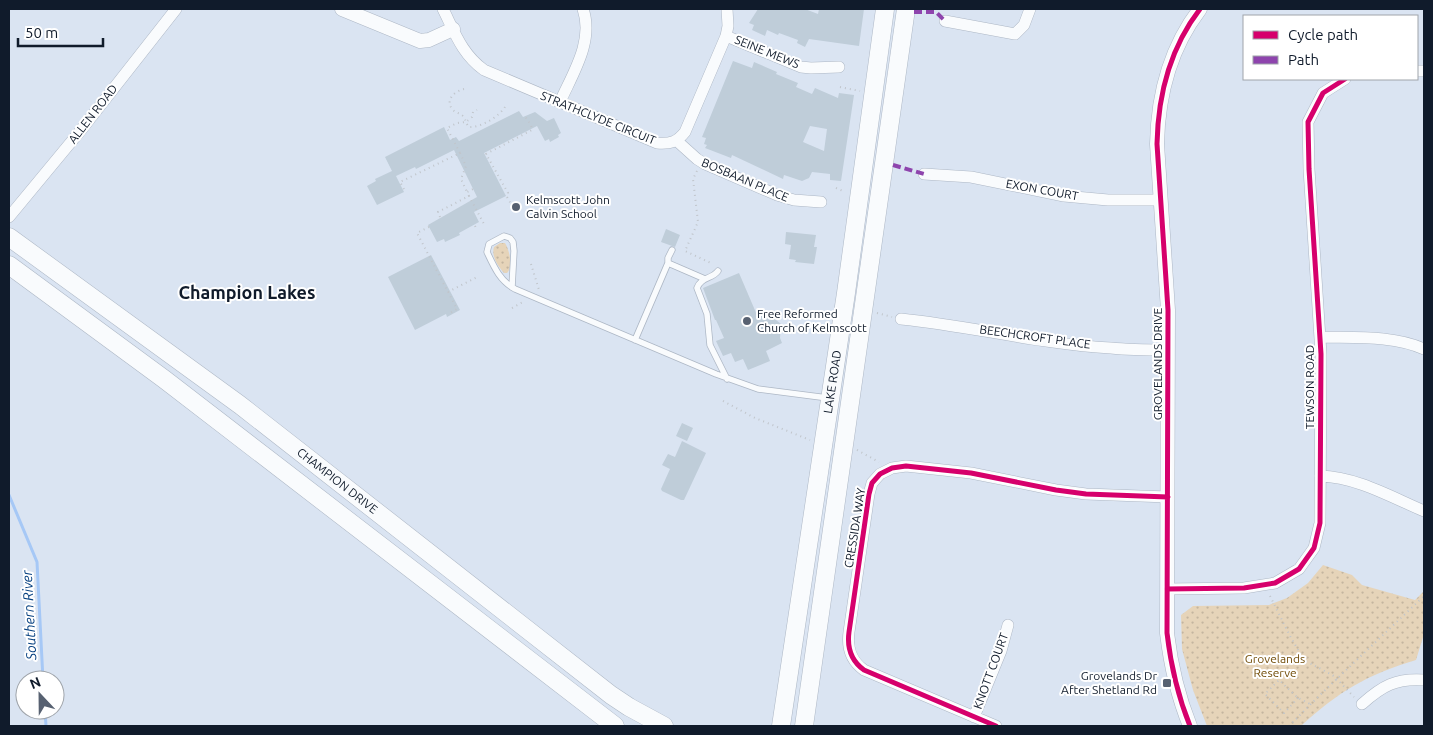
<svg xmlns="http://www.w3.org/2000/svg" width="1433" height="735" font-family="Ubuntu,sans-serif">
	<defs>
		<pattern id="green-dots" width="8" height="8" patternUnits="userSpaceOnUse" patternTransform="scale(1.25)"><rect width="8" height="8" fill="#e6d4b9"/><path d="M2 2h.1M6 6h.1" fill="none" stroke="#c4b59f" stroke-width="1.8" stroke-linecap="round"/></pattern>
	</defs>
	<rect width="100%" height="100%" fill="#dae4f2"/>
	<path fill="url(#green-dots)" d="M500,243H505C510,251 513,267 507,273H504C498,266 491,256 494,247Z
		M1323,565L1352,575L1362,585L1415,600L1424,591V634L1416,660C1368,674 1338,692 1301,726H1207L1193,690L1182,649L1181,615L1193,606L1269,605L1287,598L1308,583Z"/>
	<g fill="none" stroke-linecap="round" stroke-linejoin="round">
		<path stroke="#a6c8f6" stroke-width="3" d="M9,495L37,562L43,680
			M45,710L46,726"/>
	</g>
	<path fill="#bfcdd9" fill-rule="evenodd" d="M758,9H805L818,14L819,9H864L859,46L809,39L805,47L797,43L798,40L779,33L778,35L767,30L765,36L752,30L754,25L749,23Z
		M733,61L752,68L754,62L777,72L776,74L798,83L796,87L812,94L815,88L838,98L839,93L854,95L841,181L830,180V174L812,172L809,178L802,181L784,175L783,179L732,155L731,158L705,148L707,145L704,144L706,138L702,137ZM810,126L827,129L824,151L803,142Z
		M519,111L523,117L535,112L547,121L554,118L561,133L558,135L559,137L550,142L549,139L545,141L537,126L484,153L506,196L474,212L479,222L459,233L460,235L445,242L444,239L437,242L428,225L477,197L454,150L416,169L415,167L396,176L404,192L377,205L367,186L376,181L375,179L392,171L385,157L444,127L450,140L456,137L459,141Z
		M666,229L680,235L675,247L661,242Z
		M786,232L816,235L814,247H817L814,264L795,262L796,260L789,259L791,245L785,244Z
		M431,255L460,310L447,317L446,314L415,330L388,277Z
		M739,273L757,315L768,311L771,316L781,324L780,338L782,343L766,351L770,361L748,370L743,359L735,362L731,353L723,356L716,341L724,338L716,320H715L703,288Z
		M682,423L693,428L687,441L676,436Z
		M682,441L706,453L684,500H681L662,491L661,489L670,469L662,465L668,454L675,457Z"/>
	<g fill="none" stroke-linecap="round" stroke-linejoin="round">
		<g stroke="#adb7c5" stroke-width="7">
			<path id="service" d="M668,263L705,279
				M718,271C712,279 701,277 697,288L707,314L710,345L727,379
				M512,287L514,251L513,242L510,238L504,236L489,244L487,252C494,267 500,281 515,289L716,374L758,389L828,398
				M635,340L668,263V258L672,250"/>
		</g>
		<g stroke="#adb7c5" stroke-width="12">
			<path id="minor" d="M443,9C455,33 462,54 484,70L657,143C671,144 677,142 685,132L726,36L728,26L727,9
				M945,21L1015,34L1024,25L1030,9
				M726,36L801,67L811,68L839,67
				M1417,71H1424
				M560,102C573,73 594,41 583,9
				M677,141L697,159L705,164L777,195L794,200L821,202
				M924,174L971,177L1064,196L1108,200H1160
				M9,217L81,130L176,9
				M901,319C971,326 1040,344 1111,348C1130,350 1149,350 1168,350
				M1320,337C1354,338 1393,335 1424,349
				M1320,476C1357,477 1391,497 1424,511
				M1167,589L1244,588L1275,583L1299,569L1314,548L1320,523L1321,354L1309,169L1308,122L1323,93L1345,79
				M1362,704C1382,686 1396,678 1424,680
				M974,717L1001,651L1008,625
				M996,726L864,670C850,660 847,647 849,632L869,494L872,483L880,474L892,468L906,466L971,473L1056,490L1086,494L1168,497"/>
		</g>
		<g stroke="#adb7c5" stroke-width="15">
			<path id="tertiary" d="M342,9L420,41L429,40L453,29
				M1190,726C1177,694 1171,667 1167,633L1168,310L1157,144C1158,94 1170,48 1200,9"/>
		</g>
		<g stroke="#adb7c5" stroke-width="19">
			<g id="primary">
				<path id="s1" d="M9,237L240,405L611,695L629,707L664,726"/>
				<path d="M9,265L164,379L615,726"/>
				<path id="s2" d="M781,726L846,293L885,9"/>
				<path d="M804,726L906,9"/>
			</g>
		</g>
		<path stroke="#c0c5cb" stroke-width="2" stroke-dasharray="1 4" stroke-linecap="butt" d="M840,87L860,91
			M464,89C455,91 444,100 453,110C456,113 460,113 463,116C466,120 466,124 469,127C480,128 501,116 506,105
			M460,153L466,166L461,179L467,192
			M697,171L693,179L698,222L685,251L713,264
			M836,188L845,192
			M404,189L400,182L460,153L447,128L457,123L466,122L472,117L473,112L477,110
			M469,196L467,192L473,189
			M515,211L507,197L508,193L486,154L532,130L531,125L524,115
			M440,217L438,212L469,196L485,226
			M475,226L477,230
			M429,227L417,233L457,309L448,314
			M531,264L539,290
			M448,292L479,276
			M512,308L523,302
			M877,313L892,317
			M723,401L755,418L810,440
			M857,450L879,462
			M1270,596L1290,636L1304,660L1334,676L1354,697
			M1298,698L1284,713L1265,694L1279,680L1298,698L1310,704
			M1289,726L1320,695L1424,596"/>
		<use href="#service" stroke="#f9fbfd" stroke-width="5.5"/>
		<use href="#minor" stroke="#f9fbfd" stroke-width="11"/>
		<use href="#tertiary" stroke="#f9fbfd" stroke-width="14"/>
		<use href="#primary" stroke="#f9fbfd" stroke-width="18"/>
		<path stroke="#8e44ad" stroke-width="4" stroke-dasharray="8 4" stroke-linecap="butt" d="M914,12H936L945,21
			M893,165L924,174"/>
		<g stroke="#fff" stroke-width="8">
			<path id="cycleway" d="M1167,589L1244,588L1275,583L1299,569L1314,548L1320,523L1321,354L1309,169L1308,122L1323,93L1345,79
				M996,726L864,670C850,660 847,647 849,632L869,494L872,483L880,474L892,468L906,466L971,473L1056,490L1086,494L1168,497
				M1190,726C1177,694 1171,667 1167,633L1168,310L1157,144C1158,94 1170,48 1200,9"/>
		</g>
		<use href="#cycleway" stroke="#d6006c" stroke-width="5"/>
	</g>
	<g fill="#576171" stroke="#fff" stroke-width="2">
		<circle cx="516" cy="207" r="5"/>
		<circle cx="747" cy="321" r="5"/>
		<rect x="1162" y="678" width="10" height="10" rx="2.5"/>
	</g>
	<g text-anchor="middle" stroke-width="4" stroke-linejoin="round" paint-order="stroke">
		<g font-size="12" fill="#101b2b" stroke="#fff">
			<text transform="translate(767 52) rotate(22)" y="4">SEINE MEWS</text>
			<text transform="translate(93 114) rotate(-52)" y="4">ALLEN ROAD</text>
			<text transform="translate(598 118) rotate(22)" y="4">STRATHCLYDE CIRCUIT</text>
			<text transform="translate(745 180) rotate(23)" y="4">BOSBAAN PLACE</text>
			<text transform="translate(1042 190) rotate(10)" y="4">EXON COURT</text>
			<text transform="translate(1035 337) rotate(8)" y="4">BEECHCROFT PLACE</text>
			<text transform="translate(1158 364) rotate(-90)" y="4">GROVELANDS DRIVE</text>
			<text dy="4" stroke="none"><textPath href="#s2" startOffset="348">LAKE ROAD</textPath></text>
			<text transform="translate(1310 387) rotate(-90)" y="4">TEWSON ROAD</text>
			<text dy="4" stroke="none"><textPath href="#s1" startOffset="409">CHAMPION DRIVE</textPath></text>
			<text transform="translate(855 528) rotate(-81)" y="4">CRESSIDA WAY</text>
			<text transform="translate(991 671) rotate(-70)" y="4">KNOTT COURT</text>
		</g>
		<g font-size="12" fill="#101b2b" stroke="#fff" text-anchor="start">
			<text x="526" y="204">Kelmscott John<tspan x="526" dy="14">Calvin School</tspan></text>
			<text x="757" y="318">Free Reformed<tspan x="757" dy="14">Church of Kelmscott</tspan></text>
			<text x="1157" y="680" text-anchor="end">Grovelands Dr<tspan x="1157" dy="14">After Shetland Rd</tspan></text>
		</g>
		<g font-size="12" fill="#734e0a" stroke="#fff">
			<text x="1275" y="663">Grovelands<tspan x="1275" dy="14">Reserve</tspan></text>
		</g>
		<g font-size="14" font-style="italic" fill="#074181" stroke="#fff">
			<text transform="translate(29 615) rotate(-93)" y="5">Southern River</text>
		</g>
		<g font-size="18" font-weight="bold" fill="#101b2b" stroke="#fff">
			<text x="247" y="299">Champion Lakes</text>
		</g>
	</g>
	<rect width="1433" height="735" fill="none" stroke="#101b2b" stroke-width="20"/>
	<rect x="1243" y="15" width="175" height="65" fill="#ffffff" stroke="#9fa4aa"/>
	<rect x="1253" y="31" width="25" height="8" fill="#d6006c" stroke="#9fa4aa"/>
	<text x="1288" y="40" font-size="15" fill="#101b2b">Cycle path</text>
	<rect x="1253" y="56" width="25" height="8" fill="#8e44ad" stroke="#9fa4aa"/>
	<text x="1288" y="65" font-size="15" fill="#101b2b">Path</text>
	<g transform="translate(40 695) rotate(338)"><circle r="24" fill="#ffffff" stroke="#9fa4aa"/>
	<path d="M0-4L9 19L0 12L-9 19Z" fill="#576171"/>
	<text y="-8" font-size="14" font-weight="bold" text-anchor="middle" fill="#101b2b">N</text>
	</g>
	<path d="M18 38v8h85v-8" fill="none" stroke="#101b2b" stroke-width="2.5"/>
	<text x="25" y="38" font-size="15" fill="#101b2b" stroke="#ffffff" stroke-width="4" paint-order="stroke">50 m</text>
</svg>
